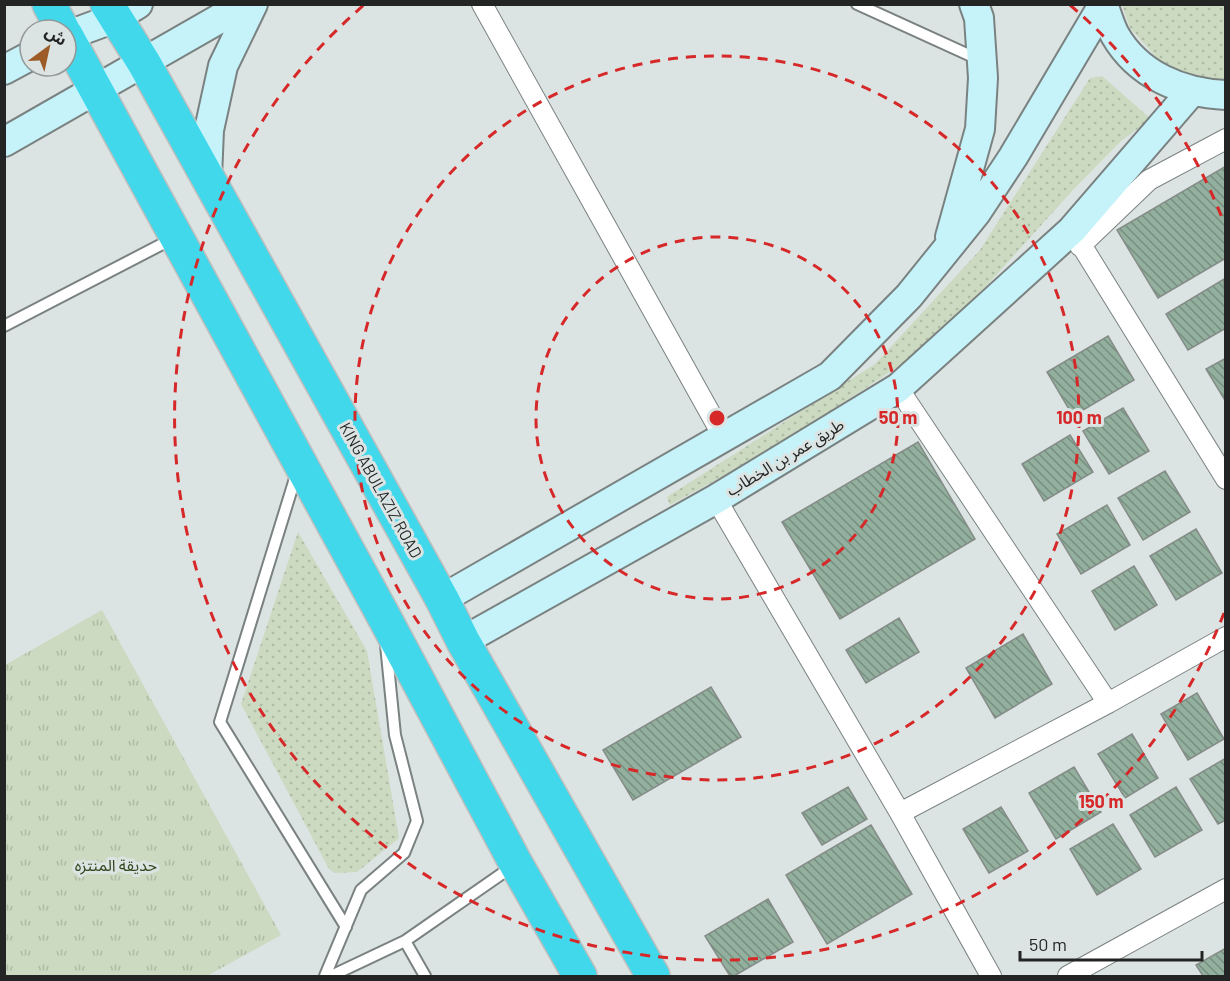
<svg xmlns="http://www.w3.org/2000/svg" width="1230" height="981" font-family="Barlow,'Noto Sans Arabic',sans-serif">
	<defs>
		<pattern id="grass-dots" width="8" height="8" patternUnits="userSpaceOnUse" patternTransform="scale(1.5)"><rect width="8" height="8" fill="#cbdac0"/><path d="M2 2h.1M6 6h.1" fill="none" stroke="#aebba5" stroke-width="1.8" stroke-linecap="round"/></pattern>
		<pattern id="park-tufts" width="24" height="20" patternUnits="userSpaceOnUse" patternTransform="scale(1.5)"><rect width="24" height="20" fill="#cbdac0"/><path d="M3 7l-1-3M5 7V3M7 7l1-3M15 17l-1-3M17 17v-4M19 17l1-3" fill="none" stroke="#aebba5"/></pattern>
		<pattern id="building-back-hatch" width="6" height="6" patternUnits="userSpaceOnUse" patternTransform="scale(1.5)"><rect width="6" height="6" fill="#92b09d"/><path d="M-1 5l2 2M0 0l6 6M5-1l2 2" fill="none" stroke="#778f80"/></pattern>
	</defs>
	<rect width="100%" height="100%" fill="#dce4e3"/>
	<path fill="url(#grass-dots)" d="M1122,5H1225V79L1195,80L1159,60L1130,28Z
		M1102,76L1151,119L1121,141L1073,190L961,314L925,349L771,450L670,505L667,497L875,364L980,250L1090,78Z
		M298,532L367,651L399,838L357,872L335,873L329,869L241,704Z"/>
	<path fill="url(#park-tufts)" d="M102,610L281,935L207,976H5V665Z"/>
	<path fill="url(#building-back-hatch)" stroke="#858c88" stroke-width="1.5" d="M1226,166V258L1158,298L1117,230Z
		M1224,279L1226,328L1188,350L1166,314Z
		M1108,336L1134,380L1073,416L1047,372Z
		M1226,358V402L1206,369Z
		M1123,408L1149,451L1109,474L1083,431Z
		M1070,435L1093,472L1044,501L1022,464Z
		M918,442L975,539L840,619L782,522Z
		M1165,471L1190,512L1143,540L1118,498Z
		M1107,505L1130,545L1081,574L1057,534Z
		M1196,529L1222,573L1176,600L1150,556Z
		M1134,566L1157,605L1115,630L1092,591Z
		M899,618L919,652L866,683L846,650Z
		M1023,634L1052,684L995,718L966,668Z
		M711,687L741,737L633,800L603,750Z
		M1197,693L1224,739L1188,760L1161,714Z
		M1132,734L1158,778L1125,798L1098,754Z
		M1226,758V820L1218,824L1190,779Z
		M1074,767L1101,812L1056,839L1029,793Z
		M848,787L867,819L822,845L802,813Z
		M1176,787L1202,830L1155,857L1130,815Z
		M1001,807L1028,851L989,873L963,829Z
		M1113,824L1141,869L1097,895L1070,849Z
		M871,825L912,894L827,944L786,875Z
		M768,899L793,942L734,976H730L705,936Z
		M1226,948V976H1203L1196,965Z"/>
	<g fill="none" stroke-linecap="round" stroke-linejoin="round">
		<g stroke="#7a8281" stroke-width="14">
			<path id="lane" d="M857,4L980,60
				M4,326L172,239
				M297,472L220,722L346,927
				M405,941L513,866
				M325,976L361,890L404,853L417,821L395,735L386,645
				M331,976L405,941L425,976"/>
		</g>
		<g stroke="#7a8281" stroke-width="22">
			<path id="street" d="M482,4L724,438
				M1072,230L1226,479
				M1080,246L1149,180L1226,139
				M898,388L1108,703
				M716,499L900,813L991,976
				M900,813L1108,703L1226,637
				M1068,976L1226,889"/>
		</g>
		<g stroke="#7a8281" stroke-width="32">
			<path id="secondary" d="M1103,4C1107,14 1110,26 1115,35C1138,75 1181,93 1226,95
				M66,36L115,18L138,4
				M4,70L30,56
				M4,142L245,4
				M207,177L209,130L223,66L253,4
				M950,237L980,129L983,78L979,18L974,4
				M442,599L830,376L909,296L976,213L1013,157L1103,5
				M463,641L716,499L898,388L1072,230L1192,91"/>
		</g>
		<g stroke="#bdbebd" stroke-width="36">
			<path id="highway" d="M49,4L63,30
				M107,4L144,63L442,599L463,641L653,976
				M66,35L383,615L516,864L580,976"/>
		</g>
		<use href="#lane" stroke="#fff" stroke-width="10"/>
		<use href="#street" stroke="#fff" stroke-width="20"/>
		<use href="#secondary" stroke="#c6f3f9" stroke-width="28"/>
		<use href="#highway" stroke="#42d8ec" stroke-width="33"/>
	</g>
	<g fill="none" stroke="#d62828" stroke-width="3" stroke-dasharray="10 8">
		<circle cx="717" cy="418" r="181"/>
		<circle cx="717" cy="418" r="362"/>
		<path d="M1224 613A543 543 0 1 1 364 5M1070 5A543 543 0 0 1 1224 223"/>
	</g>
	<g text-anchor="middle" stroke-width="6" stroke-linejoin="round" paint-order="stroke">
		<g font-size="16" fill="#222524" stroke="#dce4e3">
			<text transform="translate(785 457) rotate(-31)" y="6">طريق عمر بن الخطاب</text>
			<text transform="translate(381 490) rotate(61)" y="6">KING ABULAZIZ ROAD</text>
		</g>
		<g font-size="16" fill="#31481d" stroke="#dce4e3">
			<text x="116" y="871">حديقة المنتزه</text>
		</g>
	</g>
	<circle cx="717" cy="418" r="9" fill="#d62828" stroke="#dce4e3" stroke-width="3"/>
	<g font-size="18" text-anchor="middle" font-weight="bold" fill="#d62828" stroke="#dce4e3" stroke-width="6" stroke-linejoin="round" paint-order="stroke">
		<text x="898" y="424">50 m</text>
		<text x="1079" y="424">100 m</text>
		<text x="1101" y="808">150 m</text>
	</g>
	<rect width="1230" height="981" fill="none" stroke="#222524" stroke-width="12"/>
	<g transform="translate(48 48) rotate(33)"><circle r="28" fill="#dce4e3" stroke="#929897" stroke-width="1.5"/>
	<path d="M0-4.5L10 22L0 15L-10 22Z" fill="#9c5b27"/>
	<text y="-9" font-size="16" font-weight="bold" text-anchor="middle" fill="#222524">ش</text>
	</g>
	<path d="M1020 951v9h182v-9" fill="none" stroke="#222524" stroke-width="3"/>
	<text x="1029" y="951" font-size="18" fill="#222524" stroke="#dce4e3" stroke-width="4.5" paint-order="stroke">50 m</text>
</svg>
